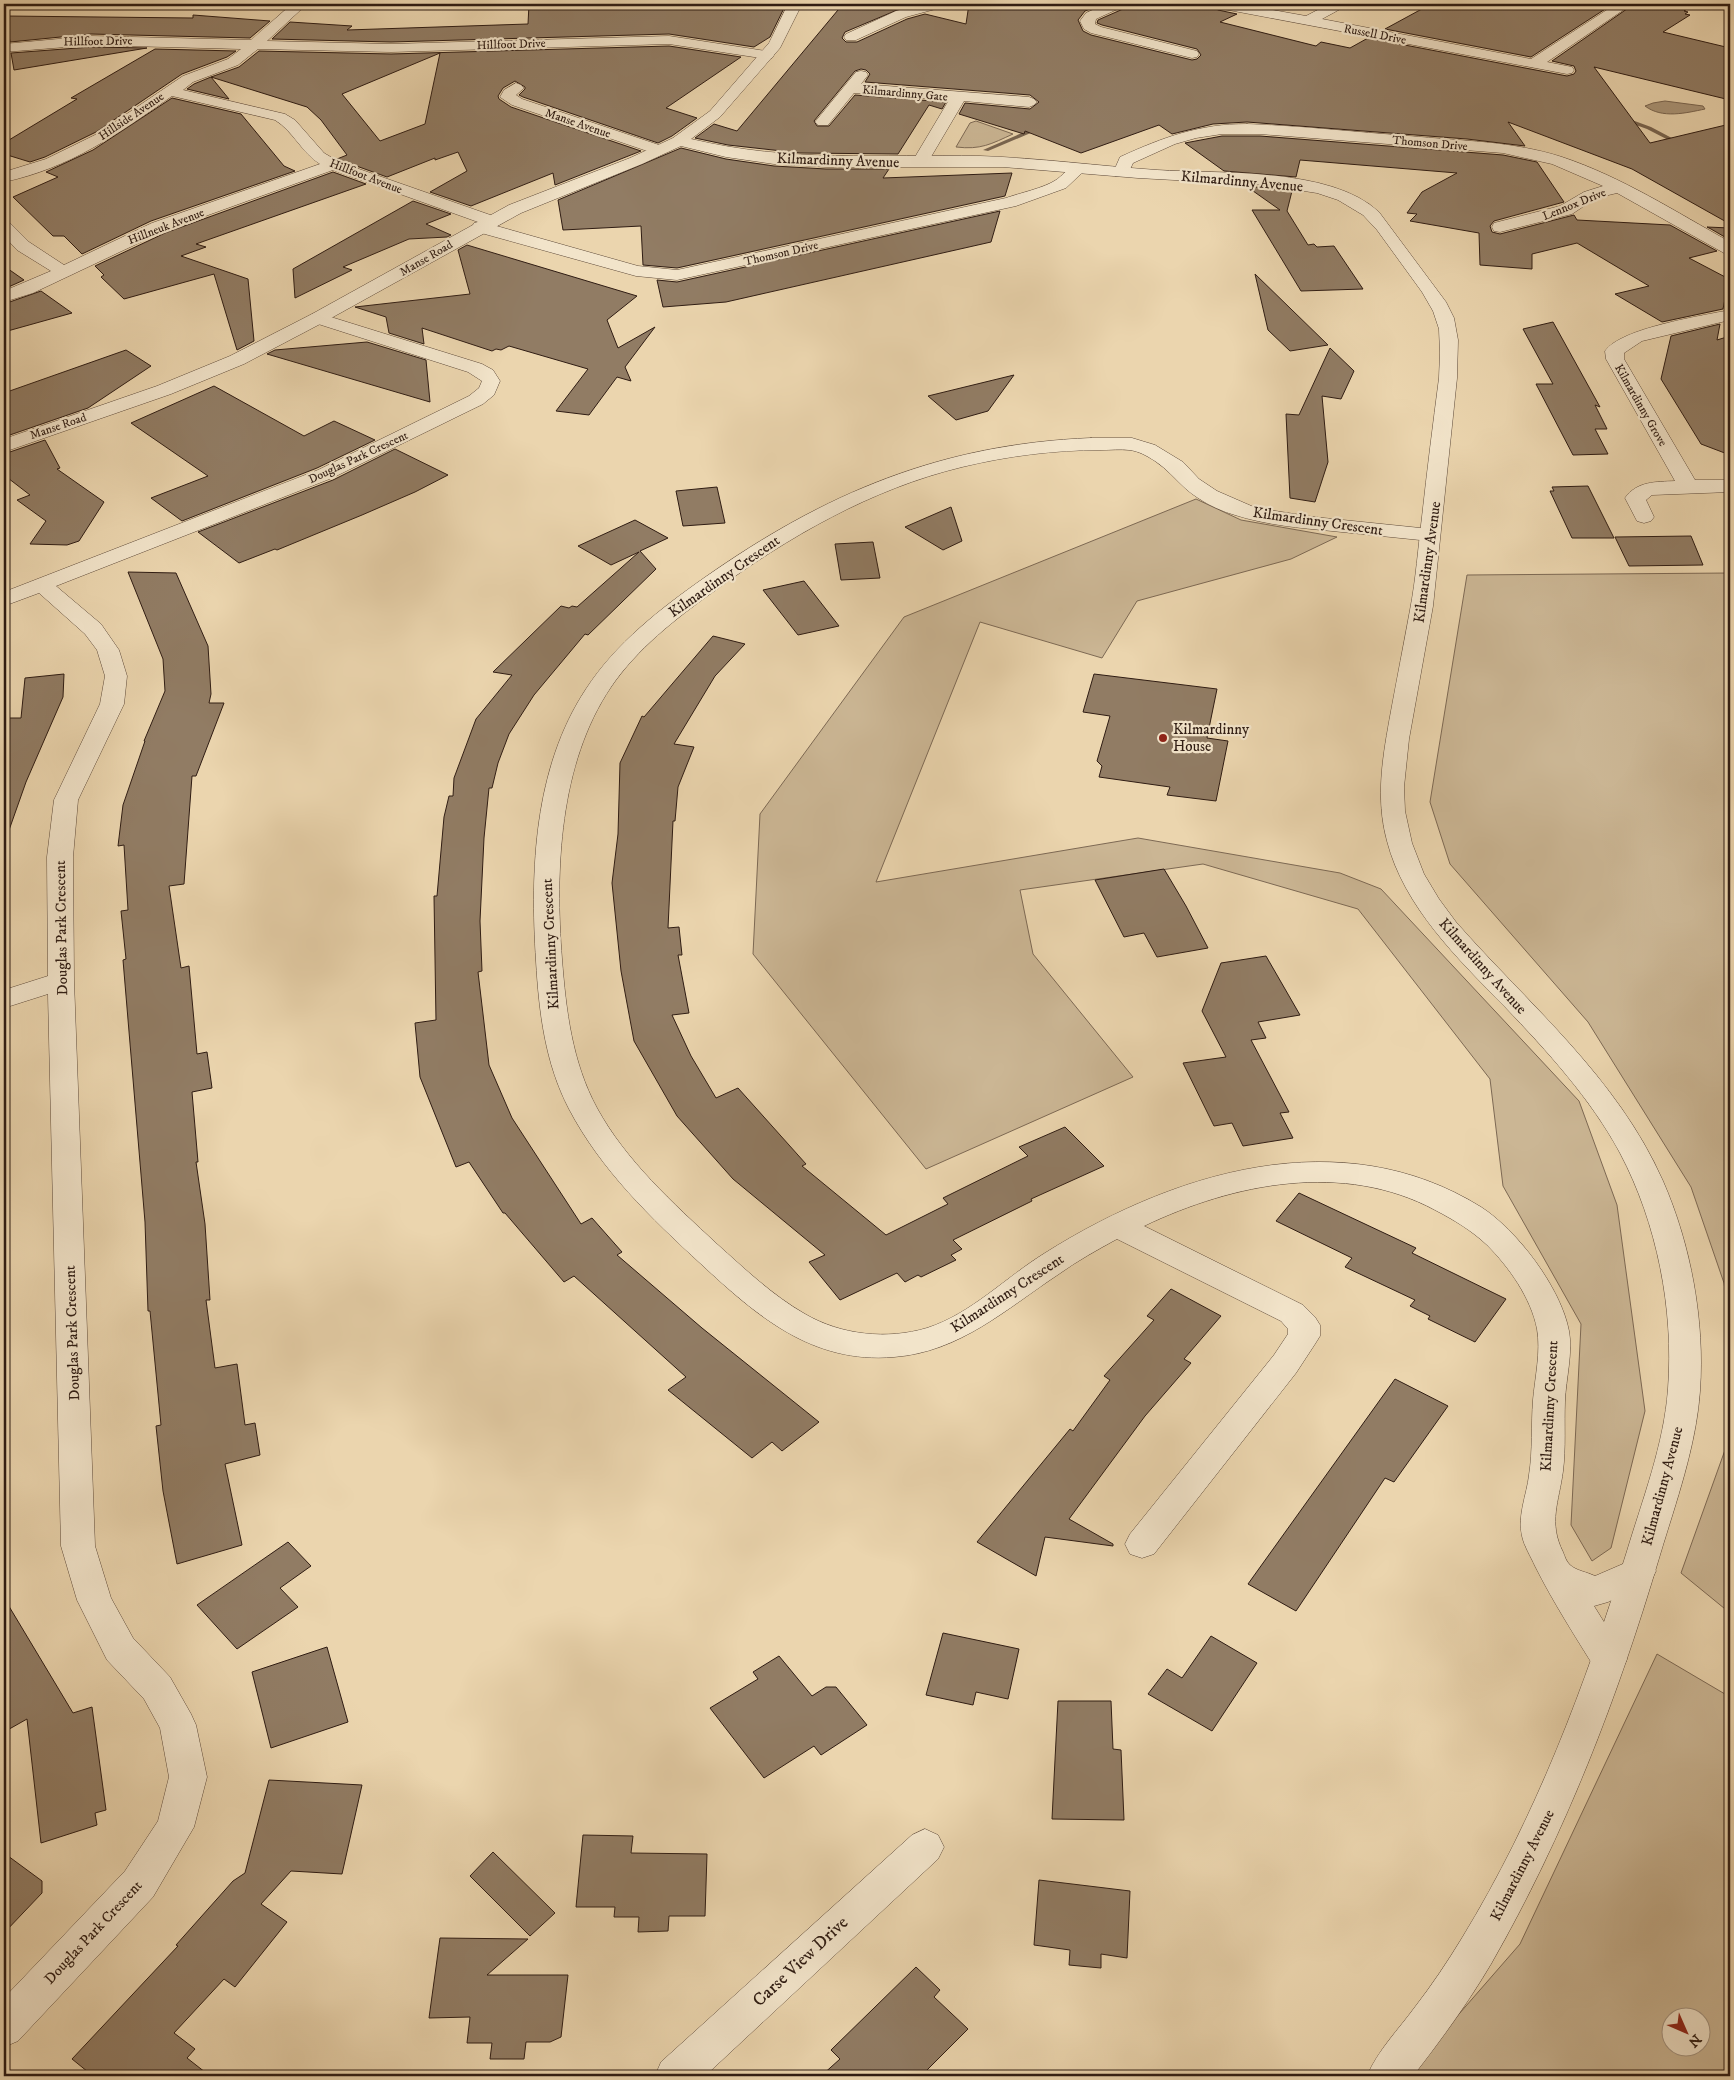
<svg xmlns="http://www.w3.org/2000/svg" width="1734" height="2080" font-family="'IM FELL DW Pica',serif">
	<rect width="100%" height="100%" fill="#ebd5ae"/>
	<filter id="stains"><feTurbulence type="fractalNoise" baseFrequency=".004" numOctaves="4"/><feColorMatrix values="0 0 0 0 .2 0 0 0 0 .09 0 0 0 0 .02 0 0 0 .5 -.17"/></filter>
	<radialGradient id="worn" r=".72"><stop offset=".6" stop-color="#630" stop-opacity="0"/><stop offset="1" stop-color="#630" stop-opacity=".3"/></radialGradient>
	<path fill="#cbb694" stroke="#7d6954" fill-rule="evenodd" d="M976,121L1013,134C991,144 981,150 956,147L970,123Z
		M1196,499L1241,520L1337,537L1291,559L1137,601L1102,658L980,622L876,882L1138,838L1340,873L1381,889L1579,1101L1617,1205L1645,1411L1611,1548L1592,1561L1571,1525L1581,1324L1503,1186L1490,1079L1358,909L1203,864L1020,890L1033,954L1133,1077L926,1169L753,954L760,814L904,617Z
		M1730,573V1324L1724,1283L1691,1187L1588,1022L1450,864L1430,802L1467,575Z
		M1730,1436V1613L1681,1573Z
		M1657,1654L1730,1697V2076H1405L1520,1944ZM1672,2018H1702V2048H1672Z"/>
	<path fill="#ab9679" stroke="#796550" d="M1665,101L1703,106L1705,109C1686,113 1662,119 1645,106L1653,103Z"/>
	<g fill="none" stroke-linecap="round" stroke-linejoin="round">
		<path fill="#796550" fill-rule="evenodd" d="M1621,116L1651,127L1685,145L1680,146L1647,129L1619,119L1618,118Z
			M1038,126L1040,127V129L988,151L983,150Z"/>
	</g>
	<path fill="#917c64" stroke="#2f1c13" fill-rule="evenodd" d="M529,4H786L770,37L754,47L669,34L391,42L272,39L290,22L352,26L347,30L528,24Z
		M843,4H887L902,8L845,32L842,38L846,42H857L907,19L925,14L966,24L969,4H1102L1085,11L1078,20L1083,31L1091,35L1192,60L1197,59L1201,55L1197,49L1102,25L1097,23L1098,20L1123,9L1126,4H1209L1218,10L1237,14L1220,22L1316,46L1321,42L1350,48L1368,38L1567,76L1574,74L1576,71L1574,66L1552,61L1634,4H1695L1684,11L1688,12L1685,14L1690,15L1663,32L1730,48V100L1594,67L1650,143L1730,124V224L1632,169L1508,122L1525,146L1467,139L1247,122L1213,124L1172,134L1159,125L1081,153L1025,131L1024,134L959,114L965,103L1030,109L1039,102L1030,95L865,82L870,74L866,70L861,69L855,71L814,121L817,126H829L855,95L946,102L942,109L929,105L898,154L800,153L728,145L695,138L714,124L737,131Z
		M1431,4H1613L1531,57L1385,29Z
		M193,15L270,21L250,38L91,34L10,42L6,16L193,18Z
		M669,46L741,57L666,108L697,118L672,136L658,143L523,97L519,95L525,89V87L515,81L503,88L498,96L499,99L511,107L641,151L555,185L553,173L471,206L430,192L467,171L458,152L435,160V158L387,177L337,159L347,155L321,120L307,107L211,77L239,67L259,51L391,54ZM440,53L425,124L380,141L342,94Z
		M91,47L147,48L14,70L11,53Z
		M155,49L236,51L227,57L182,74L96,132L45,157L30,162L4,154V143L77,99L71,98Z
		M211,77L229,99L187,89L194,84Z
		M172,98L241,114L284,166L295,171L151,221L82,254L64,236H53L13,197L58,177L46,172L93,150Z
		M1222,136H1260L1503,155L1537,162L1564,202L1494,221L1490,226L1492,232L1500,234L1574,215L1577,220L1670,225L1717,251L1689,258L1729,279L1723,309L1662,322L1615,294L1649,286L1577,243L1532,254V269L1480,265L1479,233L1410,221L1417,214L1407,213L1422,192L1457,173L1300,160L1296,177L1224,171L1185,143Z
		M681,148L726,159L774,166L826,169H889L883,178L1012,173L1005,196L677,268L643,265L641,226L563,230L558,200Z
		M333,172L366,184L196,244L206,247L181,256L248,279L254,341L237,350L214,274L124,299L101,277L104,275L95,266L165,233Z
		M1246,186L1292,191L1287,211L1308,245L1314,244L1317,247L1334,246L1363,289L1301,291L1252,210H1280Z
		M413,201L451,214L426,224L451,235L447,237L409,239L343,267L352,270L295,298L293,269Z
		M1000,211L991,242L726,302L663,307L657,280L677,282Z
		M1707,227L1730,228V240L1711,229Z
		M467,245L637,296L607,320L618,348L655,327L625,367L631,381L617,377L589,415L556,411L588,369L509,346L501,350L496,349L492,351L422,328L424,344L389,333L386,317L355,307L470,294L458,250Z
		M4,266L24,280L4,289Z
		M1255,274L1328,345L1290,351L1268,330Z
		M41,291L72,313L4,332V304Z
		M1553,322L1600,407L1595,405L1607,429H1595L1608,454L1573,455L1536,384H1553L1523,329Z
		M1720,324L1717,340L1730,336V455L1701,444L1661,379L1671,336Z
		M367,342L426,360L430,402L267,354L275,350Z
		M1330,348L1354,371L1341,399L1322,396L1328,462L1315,502L1290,498L1286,414L1299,415Z
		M126,350L151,366L88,408L4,437V393Z
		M1014,375L988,411L956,420L928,396Z
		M214,386L304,436L334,421L375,440L317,468L182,521L151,498L208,476L131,423Z
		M45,440L60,468L57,469L104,502L79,541L67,545L30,544L46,521L17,500L30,495L4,475V454Z
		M395,449L448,475L415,492L362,515L277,550L275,549L239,563L198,532L333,480Z
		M1588,486L1614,538H1572L1550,491H1554L1552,487Z
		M717,487L725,523L683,526L676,491Z
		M951,507L962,541L943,550L905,527Z
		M635,520L668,538L640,551L656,569L588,635L585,634L534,695L509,734L498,763L492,788H489L484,838L480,921L482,971L478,972L483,1014L489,1065L512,1118L581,1224L592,1218L622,1252L617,1255L702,1328L819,1422L782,1451L772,1442L752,1458L668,1390L686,1377L574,1276L564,1282L505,1213H503L469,1162L456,1167L420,1077L415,1023L436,1020L434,896H437L444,817L449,796H453L454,778L476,719L512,675L493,672L561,606L569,608L572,606L577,607L639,552L611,565L578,546Z
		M1691,536L1703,565L1629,566L1615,537Z
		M873,542L880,578L841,580L835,544Z
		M128,572L176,573L208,646L211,694L209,703H224L196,776H192L184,884L169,886L181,968L189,966L197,1054L207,1052L212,1088L192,1092L198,1162H196L205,1224L210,1300H206L215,1368L237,1364L245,1425L255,1423L260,1455L225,1464L242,1545L177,1564L163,1491L156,1426L161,1425L150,1311H148L145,1222L123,960L126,959L121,911L128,910L124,845L118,846L123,805L145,741H144L165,691L163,659Z
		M804,581L839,626L798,635L763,590Z
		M713,636L745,644L715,676L674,744L694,747L678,787L675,821H673L668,928L679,927L682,955H678L689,1013L672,1015L691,1056L716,1098L738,1088L806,1164L802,1166L886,1235L948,1204L943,1198L1028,1156L1019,1147L1065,1127L1104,1166L1031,1199L1032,1201L953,1240L962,1249L951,1255L956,1260L921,1277L918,1275L905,1282L897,1273L840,1300L809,1262L825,1255L733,1179L677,1116L634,1041L621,971L612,883L618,834L620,763L642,716L644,717Z
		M64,674L63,697L26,782L8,833L4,832V718H21L25,678Z
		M1094,674L1217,689L1207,738L1228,741L1216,801L1167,795L1170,787L1099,777L1102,766L1097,761L1110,716L1083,712Z
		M1164,869L1186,906L1208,948L1157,957L1144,933L1124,937L1095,880Z
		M1266,956L1300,1015L1258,1022L1266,1038L1251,1040L1289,1112L1280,1113L1293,1138L1243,1146L1232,1123L1214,1126L1183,1063L1226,1057L1202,1011L1221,963Z
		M1299,1193L1416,1248L1412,1253L1506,1299L1475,1342L1428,1319L1430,1316L1410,1306L1415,1300L1345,1267L1352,1258L1276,1221Z
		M1171,1289L1221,1316L1184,1359L1191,1363L1145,1416L1069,1519L1113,1544V1546L1045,1537L1036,1576L977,1542L1070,1429L1073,1431L1110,1380L1104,1376L1154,1320L1147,1316Z
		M1395,1379L1448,1406L1394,1482L1385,1478L1296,1611L1248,1584Z
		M288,1542L311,1566L280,1588L298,1607L237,1649L197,1605Z
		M4,1598L73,1713L92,1707L106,1810L95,1813L97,1825L41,1843L27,1719L4,1732Z
		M943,1633L1019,1649L1008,1699L976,1692L973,1705L926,1695Z
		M1211,1636L1257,1663L1212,1731L1148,1694L1167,1669L1182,1678Z
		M327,1647L348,1722L271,1748L252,1672Z
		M779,1656L812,1696L826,1687H836L867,1725L821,1755L814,1746L764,1778L710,1708L758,1679L753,1672Z
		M1058,1701H1111L1113,1749L1121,1750L1124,1820L1052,1819Z
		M269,1780L362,1785L342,1874L291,1871L261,1904L287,1922L235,1987L224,1979L174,2033L195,2049L187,2058L210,2076H93L72,2059L178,1946L176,1945L233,1881L245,1873Z
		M583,1835L633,1836L631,1853L707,1854L705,1916H669L668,1931L638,1932L639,1917H614L615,1907H576Z
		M493,1852L555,1913L530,1936L470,1876Z
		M4,1853L42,1881V1893L4,1933Z
		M1039,1880L1130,1891L1127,1958L1101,1954V1968L1069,1965L1070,1950L1034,1945Z
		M440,1938L528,1939L487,1975H568L561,2037L550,2042H526L524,2059H490L492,2043H467L470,2017L429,2018Z
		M916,1967L940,1990L934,1997L968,2029L921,2076H821L840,2059L831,2050Z"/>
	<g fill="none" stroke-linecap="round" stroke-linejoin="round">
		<g stroke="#5e4a3a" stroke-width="1">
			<path id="minor" d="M292,4H307L267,41L391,44L669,36L772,52L774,55L772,58L767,59L669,44L391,52L258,49L238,65L193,82L183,90L285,114L295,120L324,153L339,162L496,217L498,221L493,225L638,266L677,270L1006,198C1020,193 1044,188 1056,180C1065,174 1070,163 1083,167L1085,170L1066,188L1016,206L677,280L636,276L474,231L472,227L474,223L478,222L333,170L164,231L33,293L4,302V291L51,271L17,250L4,236V222L10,223L29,242L64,265L152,223L320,164C302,153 293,131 275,120L172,96C118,134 70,168 4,182V172L46,159L97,134L183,76L228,59L241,49L91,45L4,52V44L91,36L251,40Z
				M923,4H945L943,7L906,17L856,40H846L844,37L846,34L896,11Z
				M1106,4H1124L1122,7L1096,19L1095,24L1101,27L1197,51L1199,54L1197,57L1192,58L1091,33L1084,29L1080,21L1086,13Z
				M1211,4H1239L1306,16L1329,4H1346L1344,7L1322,19L1531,59L1616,4H1632L1547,62L1572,67L1574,70L1572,73L1567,74L1218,8Z
				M861,71L866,72L868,75L861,84L1029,97L1034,99L1037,102L1034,105L1029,107L964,101L928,162L926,165H914L912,162L949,100L854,93L828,125H818L815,122L856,72Z
				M516,83L521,85L524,88L516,95L522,99L665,147L667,150L665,153H653L512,105L500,97L504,90Z
				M1247,124C1301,126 1355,132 1409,136C1461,141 1512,141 1562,157C1622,177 1676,212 1730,242V254L1724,253L1617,193L1596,198L1572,214L1500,232L1494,231L1492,227L1494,223L1560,206L1584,192L1603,186L1552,164L1503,153L1260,134H1222L1196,138L1175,144L1133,163L1127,176H1115L1113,173L1120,157C1164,137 1199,124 1247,124Z
				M1730,310V320L1642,341L1624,353V359L1695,480H1730V492L1652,495L1646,500L1654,517L1651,521L1644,523L1637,521L1625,498C1637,481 1656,482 1675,481L1606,359L1605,351C1621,328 1701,316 1730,310Z
				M318,313L482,364L493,370L500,381L494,395L483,404L332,478L56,586L101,624L119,650L127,676L124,704L78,800L73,857L74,981L95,1546L111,1598L133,1638L170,1677L191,1714L196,1725L207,1777L194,1827L153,1897L18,2041L4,2047V1998L125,1871L158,1821L169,1777L160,1728L144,1699L107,1660L77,1600L61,1546L48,994L4,1008V990L48,976L47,857L54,800L100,704L105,676L97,650L85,634L39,593L4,606V592L318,470L469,396L479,388L482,381L468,372L312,322L309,318L312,314Z
				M1091,438H1132L1155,445L1183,462L1199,479L1217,491L1256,508L1314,517L1430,529L1437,531L1440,535L1437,539L1430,541C1397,538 1365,534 1332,531C1300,528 1266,525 1235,515C1218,510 1200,501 1186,489C1175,479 1167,469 1155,461C1147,456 1139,451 1129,450C1120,449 1111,450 1101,450C1055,450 1007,456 962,467C871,489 788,537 713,592C675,619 637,649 611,687C559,764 555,870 562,959C566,1010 572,1062 597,1108C626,1161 673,1203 717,1244C745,1269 772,1295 805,1314C841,1335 887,1340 927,1328C971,1314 1006,1277 1045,1253C1174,1172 1341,1120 1481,1207C1517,1230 1561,1288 1569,1331C1573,1353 1566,1378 1565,1401C1564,1424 1566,1447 1563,1471C1559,1502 1548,1522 1563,1552C1565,1557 1566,1561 1570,1565C1577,1571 1587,1572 1595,1576L1639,1557L1651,1561L1656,1571L1651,1581L1608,1602L1594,1606L1627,1659L1622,1670L1609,1674L1596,1670C1575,1636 1553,1602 1535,1566C1531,1557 1524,1546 1522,1536C1517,1516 1527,1494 1529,1475C1533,1450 1531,1425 1533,1400C1535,1377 1541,1352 1537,1329C1531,1298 1509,1267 1487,1245C1471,1230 1454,1220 1435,1210C1344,1161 1234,1183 1144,1226L1303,1305L1315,1317L1320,1325V1336L1315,1344L1296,1373L1154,1554L1142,1558L1130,1554L1125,1544L1130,1534L1274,1355L1288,1334V1329L1281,1321L1117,1239C1097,1250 1077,1261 1059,1274C1006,1309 960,1352 894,1357C812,1364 757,1316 701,1264C651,1218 601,1170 569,1109C545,1063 539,1012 536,961C530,869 534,768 586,689C616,643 660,609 704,578C825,493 941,444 1091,438Z
				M925,1829L938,1835L944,1847L938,1859L705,2076H655L661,2062L912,1835Z"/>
		</g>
		<g stroke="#5e4a3a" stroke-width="1">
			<path id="tertiary" d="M788,4H802L780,48L720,117L691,139C791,163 880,154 980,156C1039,158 1098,166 1157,170C1221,174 1331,167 1379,212L1446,302L1454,318L1458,340L1457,378L1433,606L1409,739L1404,787L1405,811L1412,843L1424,874L1439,899L1456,922C1529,1005 1617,1077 1663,1181C1691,1245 1705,1321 1700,1391C1696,1447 1676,1502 1660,1555C1618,1697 1565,1835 1491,1964C1468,2003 1441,2040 1413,2076H1367C1378,2050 1399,2029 1415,2007C1432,1985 1448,1961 1462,1938C1536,1817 1585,1686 1627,1551C1643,1498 1664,1444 1668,1389C1674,1309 1657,1223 1620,1153C1591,1099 1547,1051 1505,1007C1458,959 1404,907 1387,841C1375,797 1383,755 1391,711C1397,677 1404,644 1410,610C1416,579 1418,548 1422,517C1427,471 1433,424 1439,378L1440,353L1439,329L1433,311L1422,292L1377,230L1363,215L1338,200L1317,193L1266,185L1138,178L1003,167H826L774,164L726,157L681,146L642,164L521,213L324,322L244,364L171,394L4,452V439L157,386L230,356L312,314L509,205L630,158L673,138L710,111L769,43Z"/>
		</g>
		<use href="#minor" fill="#f2e4ca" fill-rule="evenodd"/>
		<use href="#tertiary" fill="#f2e4ca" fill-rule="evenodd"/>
	</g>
	<circle fill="#8f2418" stroke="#f2e4ca" stroke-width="2" cx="1163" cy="738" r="5"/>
	<g text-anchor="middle" stroke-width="4.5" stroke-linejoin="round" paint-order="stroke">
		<g font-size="12" fill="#2f1c13" stroke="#f2e4ca">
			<text transform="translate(1375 34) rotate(11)" y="4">Russell Drive</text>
			<text transform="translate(98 41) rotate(-1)" y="4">Hillfoot Drive</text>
			<text transform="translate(511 44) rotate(-2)" y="4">Hillfoot Drive</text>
			<text transform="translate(905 93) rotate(5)" y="4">Kilmardinny Gate</text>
			<text transform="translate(131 116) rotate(-34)" y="4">Hillside Avenue</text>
			<text transform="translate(578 123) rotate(19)" y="4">Manse Avenue</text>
			<text transform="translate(1430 143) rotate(5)" y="4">Thomson Drive</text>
			<text transform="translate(366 176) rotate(21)" y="4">Hillfoot Avenue</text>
			<text transform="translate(1574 204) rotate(-22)" y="4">Lennox Drive</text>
			<text transform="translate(166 226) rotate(-21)" y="4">Hillneuk Avenue</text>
			<text transform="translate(781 253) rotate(-13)" y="4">Thomson Drive</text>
			<text transform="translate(426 258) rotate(-30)" y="4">Manse Road</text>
			<text transform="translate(1641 405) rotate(60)" y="4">Kilmardinny Grove</text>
			<text transform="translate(58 426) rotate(-19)" y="4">Manse Road</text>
			<text transform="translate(358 457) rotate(-25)" y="4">Douglas Park Crescent</text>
		</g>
		<g font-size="15" fill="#2f1c13" stroke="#f2e4ca">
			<text transform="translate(838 160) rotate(2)" y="5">Kilmardinny Avenue</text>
			<text transform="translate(1242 181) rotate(5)" y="5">Kilmardinny Avenue</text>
			<text transform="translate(1318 521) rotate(8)" y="5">Kilmardinny Crescent</text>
			<text transform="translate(1427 562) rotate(-82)" y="5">Kilmardinny Avenue</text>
			<text transform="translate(724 576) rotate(-35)" y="5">Kilmardinny Crescent</text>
			<text transform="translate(61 928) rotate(-91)" y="5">Douglas Park Crescent</text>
			<text transform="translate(550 944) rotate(-93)" y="5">Kilmardinny Crescent</text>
			<text transform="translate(1483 966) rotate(48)" y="5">Kilmardinny Avenue</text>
			<text transform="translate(1007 1293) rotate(-33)" y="5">Kilmardinny Crescent</text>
			<text transform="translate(72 1333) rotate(-92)" y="5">Douglas Park Crescent</text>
			<text transform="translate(1549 1406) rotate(-87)" y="5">Kilmardinny Crescent</text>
			<text transform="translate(1662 1486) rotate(-75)" y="5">Kilmardinny Avenue</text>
			<text transform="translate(1522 1865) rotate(-63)" y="5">Kilmardinny Avenue</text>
			<text transform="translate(93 1932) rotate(-47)" y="5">Douglas Park Crescent</text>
		</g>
		<g font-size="15" fill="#2f1c13" stroke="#f2e4ca" text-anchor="start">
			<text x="1173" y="734">Kilmardinny<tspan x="1173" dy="17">House</tspan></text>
		</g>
		<g font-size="18" fill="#2f1c13" stroke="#f2e4ca">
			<text transform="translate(800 1961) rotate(-43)" y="6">Carse View Drive</text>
		</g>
	</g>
	<rect width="1734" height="2080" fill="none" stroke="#ebd5ae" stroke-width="20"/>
	<rect x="5" y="5" width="1724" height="2070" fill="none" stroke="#2f1c13" stroke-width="2.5"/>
	<rect x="10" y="10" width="1714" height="2060" fill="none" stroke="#2f1c13"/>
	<g transform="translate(1686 2032) rotate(135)"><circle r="24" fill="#f2e4ca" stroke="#a49481"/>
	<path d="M0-4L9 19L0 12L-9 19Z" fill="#8f2418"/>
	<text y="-8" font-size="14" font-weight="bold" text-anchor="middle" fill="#2f1c13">N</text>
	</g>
	<rect width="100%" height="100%" filter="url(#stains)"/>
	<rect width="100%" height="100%" fill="url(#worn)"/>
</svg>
